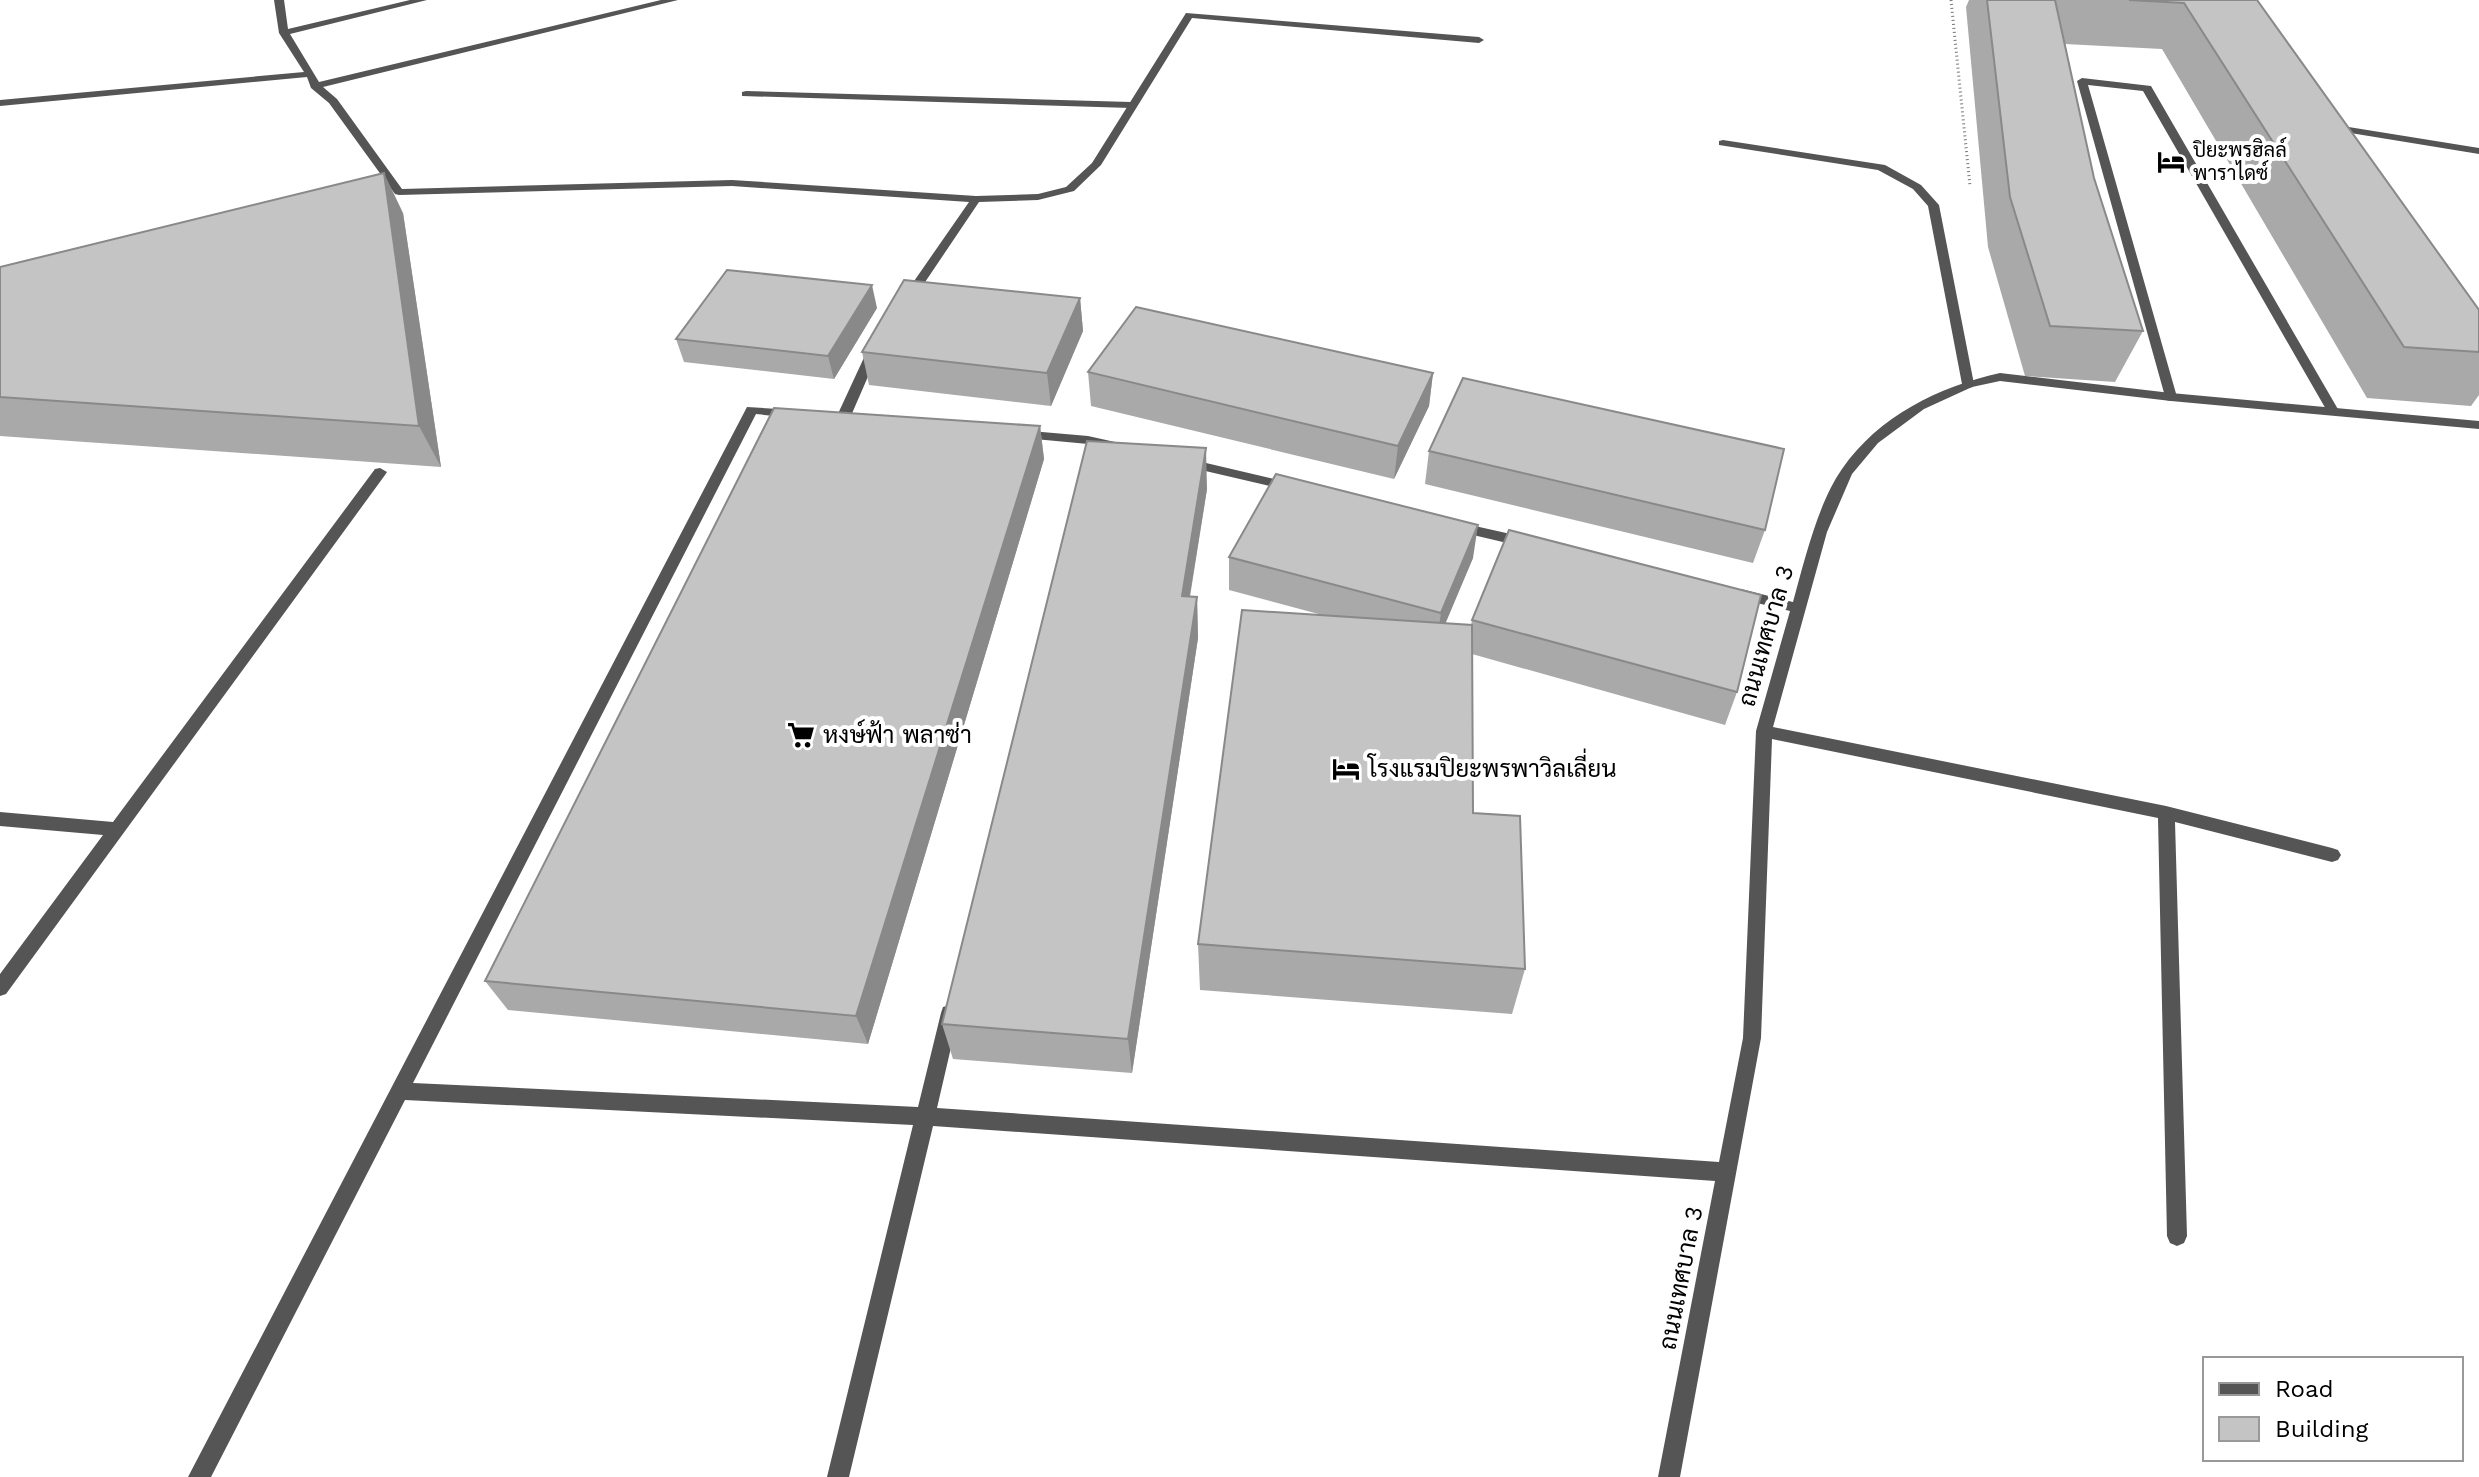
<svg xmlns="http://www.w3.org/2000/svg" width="2479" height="1477" font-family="'Work Sans',Sarabun,sans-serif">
	<rect width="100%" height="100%" fill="#fff"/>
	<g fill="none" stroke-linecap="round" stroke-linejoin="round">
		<path stroke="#777" stroke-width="3" stroke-dasharray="1 3" stroke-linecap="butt" d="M1951,0L1970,186"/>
		<path fill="#555" fill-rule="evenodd" d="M2082,78L2151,86L2339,411L2338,414L2333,415L2327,411L2143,91L2088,85L2177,397L2171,401L2166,400L2077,81Z
			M746,91L1131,102L1136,105L1131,108L742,96V92Z
			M1723,140L1885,165L1921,185L1939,205L1974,384L1973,387L1968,388L1962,384L1928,206L1913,189L1878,170L1719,145V141Z"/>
		<path fill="#555" fill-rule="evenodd" d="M274,0H284L288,29L410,0H427L290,34L319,82L661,0H678L323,87L337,99L402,189L732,180L976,196L1038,194L1066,187L1092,163L1186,13L1479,37L1484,40L1479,43L1192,18L1101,165L1074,191L1038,200L979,202L913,300L909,301L903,297L969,202L732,186L399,195L395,194L329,103L311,88L307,77L0,106V100L304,72L279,33Z
			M2330,124L2479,148V154L2326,129V125Z
			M874,345L880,349L850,418L843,422L838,421L836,418L868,349Z
			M2000,373L2171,393L2479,421V429L2171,401L2000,381L1972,387L1924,409L1878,443L1852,474L1827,532L1773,727L2166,806L2332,848L2338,850L2341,855L2338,860L2332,862L2175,822L2187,1236L2184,1243L2177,1246L2170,1243L2167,1236L2158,818L1772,739L1761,1038L1680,1477H1658L1715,1181L933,1126L849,1477H827L913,1125L405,1100L211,1477H188L747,407L793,410L800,414L793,418L756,414L413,1083L918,1107L941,1013L943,1007L950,1005L957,1007L959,1013L937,1108L1719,1162L1743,1038L1756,731L1790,611L1736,598L1734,594L1741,589L1793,602C1804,562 1818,503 1842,469C1879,416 1938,387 2000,373Z
			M1019,430L1088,436L1124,444L1126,447L1119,451L1088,444L1014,437V431Z
			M1189,459L1291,483L1298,487L1291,491L1184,466L1182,463Z
			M380,468L387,472L385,475L6,994L0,996V974L103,835L0,826V812L113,822L375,469Z
			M1457,522L1524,537L1531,542L1524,547L1452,530L1450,527Z"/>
	</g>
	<path fill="#a9a9a9" d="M1969,0H2257L2479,310V395L2471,406L2367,398L2162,49L2065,44L2094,178L2143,331L2115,382L2025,376L1988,247L1966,7Z
		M403,213L441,467L0,436V267Z
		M1080,298L1083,331L1051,406L869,385L862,352Z
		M877,308L834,379L684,362L676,339Z
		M1088,372L1433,373L1429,406L1394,479L1091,406Z
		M1040,426L1044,459L868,1044L508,1010L485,981Z
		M1429,451L1765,530L1753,563L1425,484Z
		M1207,489L1190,597H1197L1198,638L1132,1073L953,1059L942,1024Z
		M1229,557L1473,558L1445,623L1471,625L1472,620L1737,692L1725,725L1472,654L1473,813L1525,969L1512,1014L1200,990L1198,944L1326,616L1229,590Z"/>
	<path fill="#898989" d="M384,173L403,213L441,467L419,426Z
		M872,285L877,308L834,379L828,356Z
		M1080,298L1083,331L1051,406L1047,373Z
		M1433,373L1429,406L1394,479L1398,446Z
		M1040,426L1044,459L868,1044L856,1016Z
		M1206,448L1207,489L1183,637L1182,596Z
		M1478,525L1473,558L1436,646L1441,613Z
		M1197,597L1198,638L1132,1073L1128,1039Z"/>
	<path fill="#c4c4c4" stroke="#898989" stroke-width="2" d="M1987,0H2055L2094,178L2143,331L2050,326L2010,197Z
		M2129,0H2257L2479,310V352L2404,347L2184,3Z
		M384,173L419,426L0,397V267Z
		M727,270L872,285L828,356L676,339Z
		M904,280L1080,298L1047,373L862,352Z
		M1136,307L1433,373L1398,446L1088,372Z
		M1463,378L1784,449L1765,530L1429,451Z
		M774,408L1040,426L856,1016L485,981Z
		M1087,441L1206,448L1182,596L1197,597L1128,1039L942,1024Z
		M1276,474L1478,525L1441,613L1229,557Z
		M1509,530L1761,595L1737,692L1472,620Z
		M1242,610L1472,625L1473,813L1520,816L1525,969L1198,944Z"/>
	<defs>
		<g id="hotel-bare" transform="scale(2.16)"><path d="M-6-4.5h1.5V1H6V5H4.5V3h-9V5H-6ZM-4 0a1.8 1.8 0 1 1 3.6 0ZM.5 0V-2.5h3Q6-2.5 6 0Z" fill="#000" stroke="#fff" stroke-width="2.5" paint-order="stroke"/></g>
		<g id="supermarket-bare" transform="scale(2.16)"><path d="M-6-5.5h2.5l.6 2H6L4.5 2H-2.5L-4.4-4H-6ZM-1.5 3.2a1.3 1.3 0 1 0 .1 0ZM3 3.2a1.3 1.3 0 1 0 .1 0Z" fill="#000" stroke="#fff" stroke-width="2.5" paint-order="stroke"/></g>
	</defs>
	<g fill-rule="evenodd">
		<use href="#hotel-bare" x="2171" y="162"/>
		<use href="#supermarket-bare" x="801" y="735"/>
		<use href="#hotel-bare" x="1346" y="769"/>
	</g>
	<g text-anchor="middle" stroke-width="8" stroke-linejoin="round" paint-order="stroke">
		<g font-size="20" fill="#000" stroke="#fff" text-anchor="start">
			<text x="2193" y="157">ปิยะพรฮิลล์<tspan x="2193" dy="23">พาราไดซ์</tspan></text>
		</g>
		<g font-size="24" fill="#000" stroke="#fff">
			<text transform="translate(1766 636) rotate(-74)" y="8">ถนนเทศบาล 3</text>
			<text transform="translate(1681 1278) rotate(-79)" y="8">ถนนเทศบาล 3</text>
		</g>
		<g font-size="24" fill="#000" stroke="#fff" text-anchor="start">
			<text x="823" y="743">หงษ์ฟ้า พลาซ่า</text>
			<text x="1368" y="777">โรงแรมปิยะพรพาวิลเลี่ยน</text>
		</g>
	</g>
	<rect x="2203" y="1357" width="260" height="104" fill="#ffffff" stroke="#999999" stroke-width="2"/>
	<rect x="2219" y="1383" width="40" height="12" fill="#555555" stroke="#999999" stroke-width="2"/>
	<text x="2275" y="1397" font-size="24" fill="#000000">Road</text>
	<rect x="2219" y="1417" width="40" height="24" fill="#c4c4c4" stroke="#999999" stroke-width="2"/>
	<text x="2275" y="1437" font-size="24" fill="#000000">Building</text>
</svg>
